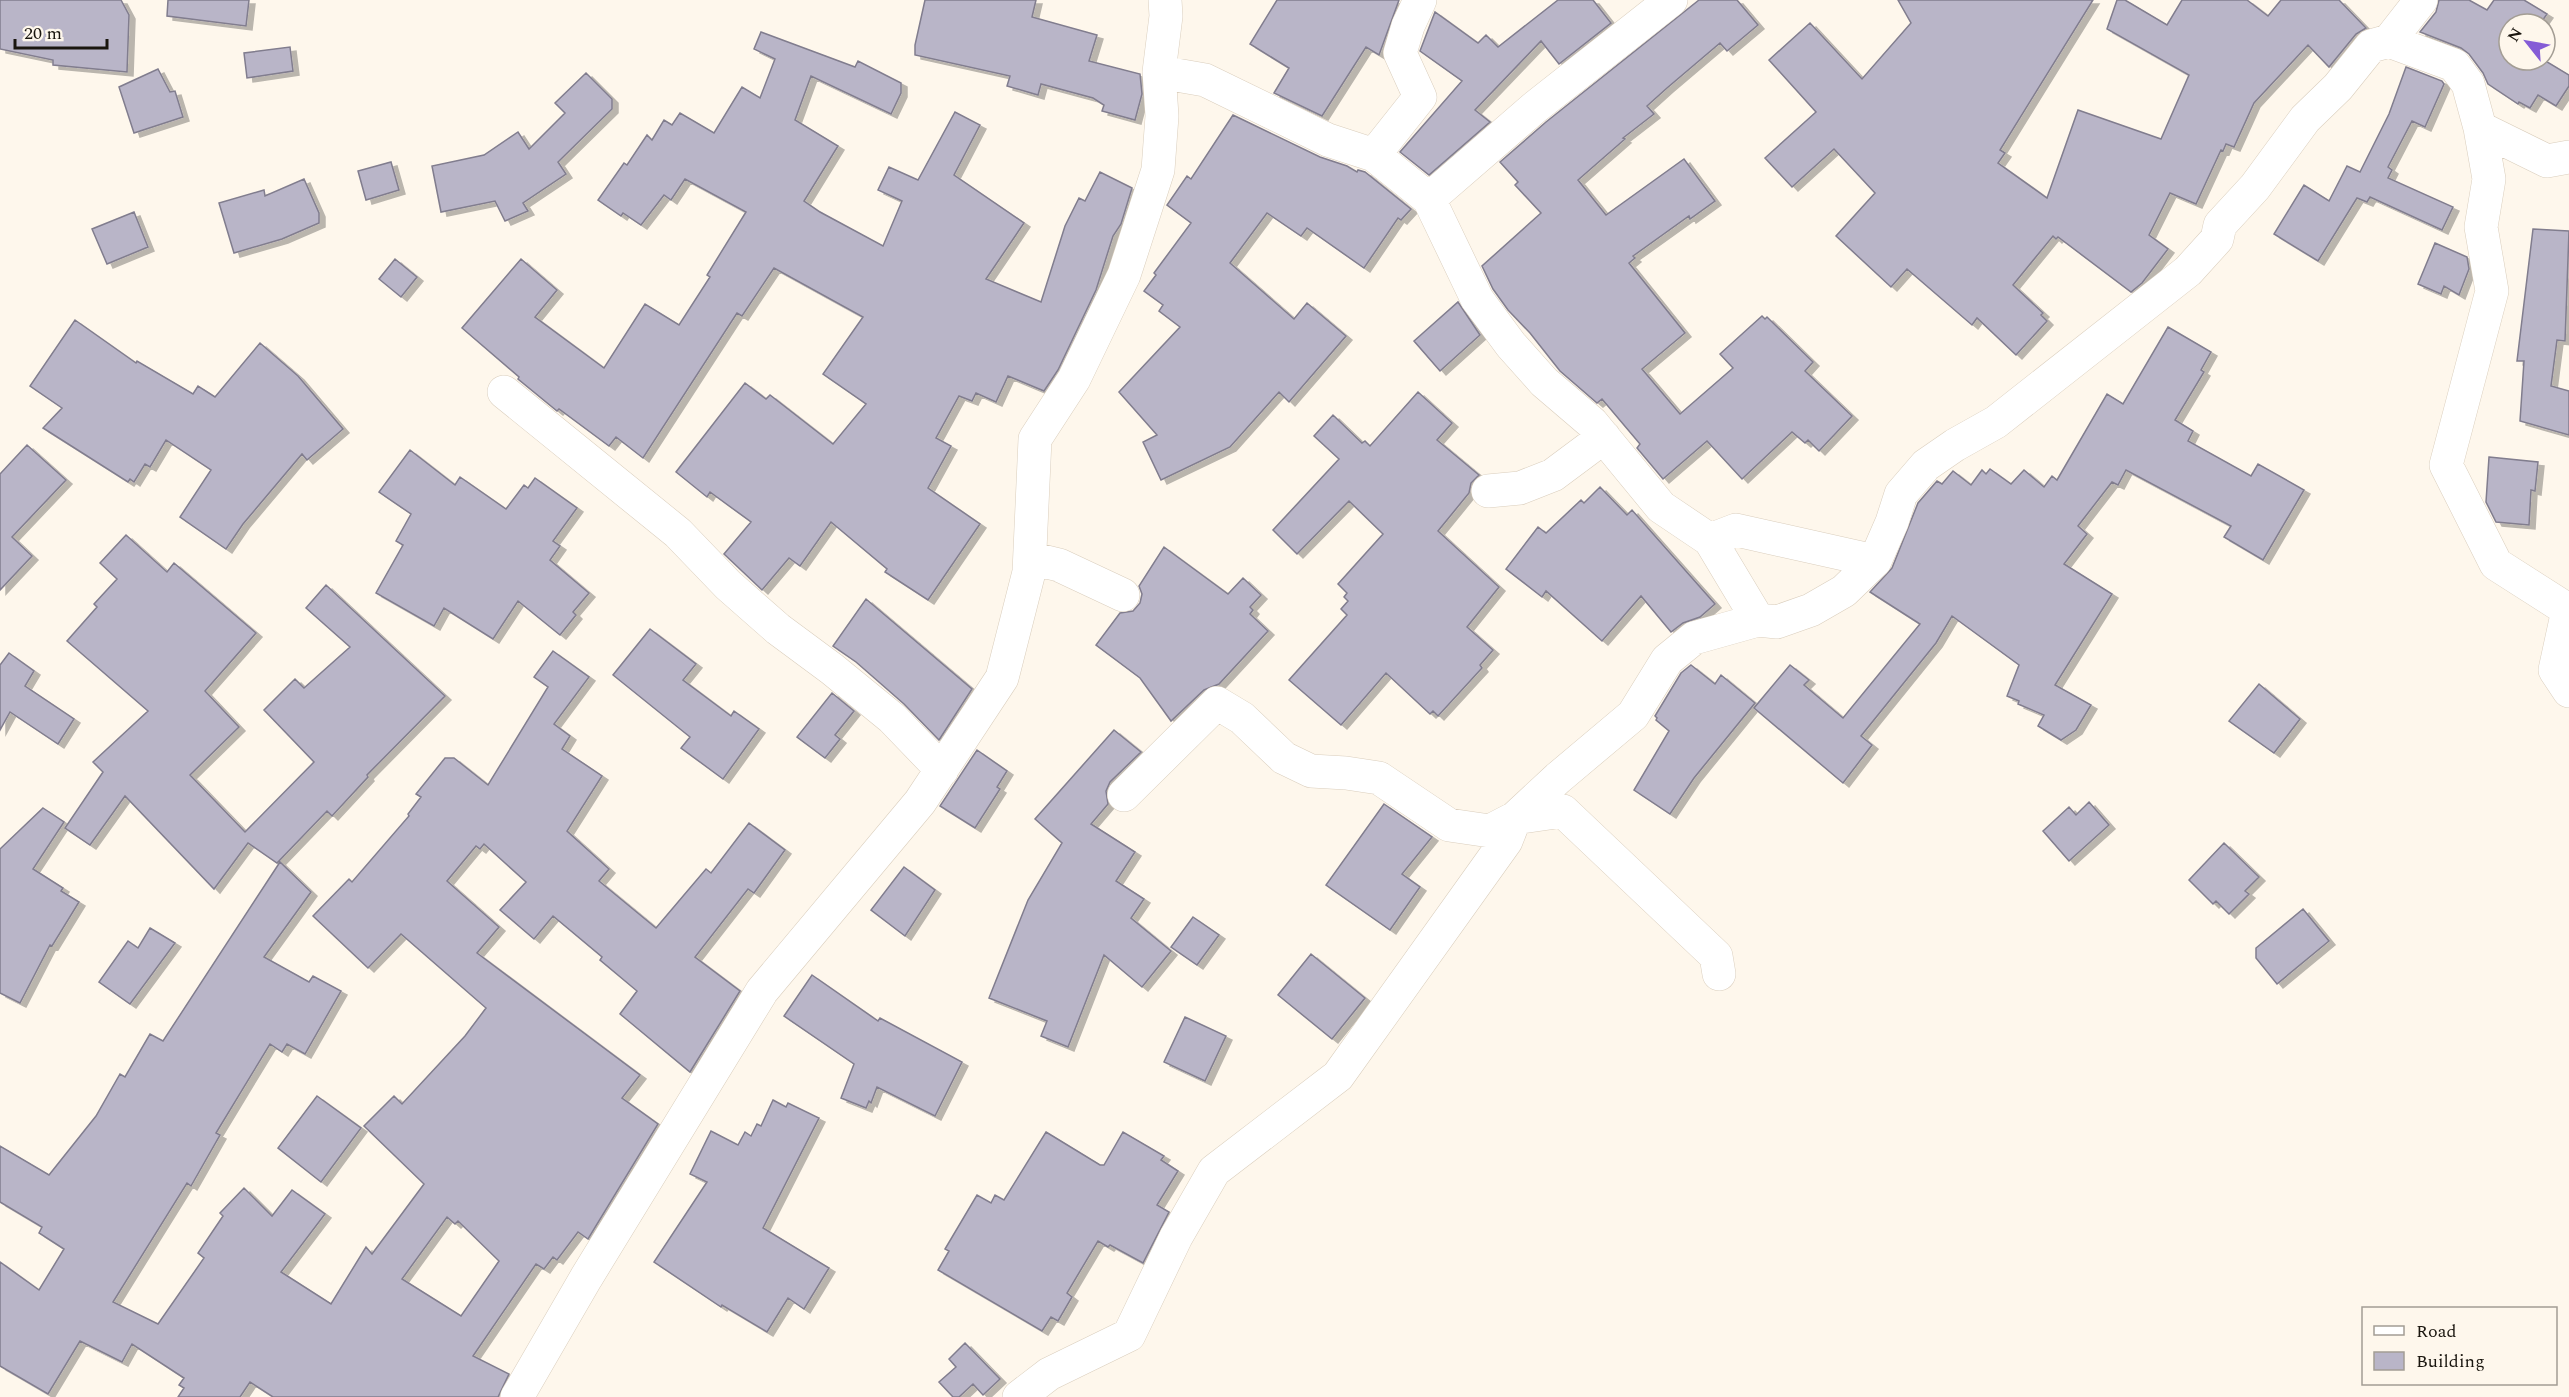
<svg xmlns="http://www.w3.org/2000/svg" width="2569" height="1397" font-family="Spectral,serif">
	<defs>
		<filter id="shadow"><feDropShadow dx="6" dy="4" stdDeviation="0" flood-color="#0004"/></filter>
	</defs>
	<rect width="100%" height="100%" fill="#fef7ec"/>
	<path fill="#b9b5c8" stroke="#817d8e" stroke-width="1.5" fill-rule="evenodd" filter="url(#shadow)" d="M0,0H121L129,15L127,72L53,65V60L0,49Z
		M168,0H249L246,26L167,16Z
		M925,0H1036L1032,17L1097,35L1089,61L1140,74L1142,94L1135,120L1102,111L1104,105L1093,98L1041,84L1038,95L1007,86L1010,76L915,55V45Z
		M1277,0H1399L1379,55L1366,47L1322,116L1274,93L1289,68L1250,44Z
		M1558,0H1593L1611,23L1559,64L1541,41L1475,110L1490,122L1429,175L1400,152L1462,81L1420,51L1435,12L1478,43L1486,35L1498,47Z
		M1699,0H1737L1758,25L1727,51L1720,43L1667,88L1647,106L1654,114L1623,138L1625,139L1578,180L1606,215L1684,159L1715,201L1690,219L1689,216L1633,256L1635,258L1629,263L1685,333L1642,369L1680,414L1733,368L1720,354L1762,316L1765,319L1767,317L1813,362L1805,371L1852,416L1819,451L1808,440L1805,443L1792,432L1742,479L1707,441L1663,479L1637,448L1640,444L1602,399L1597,403L1560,371L1530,333L1508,310L1493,289L1482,266L1541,213L1515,185L1518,182L1500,162L1546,122Z
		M1898,0H2093L2000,150L2005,153L1998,163L2047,198L2078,110L2161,139L2189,75L2107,29L2117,0H2125L2167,25L2182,0H2247L2268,16L2281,0H2339L2366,28L2356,34L2329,67L2308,45L2254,103L2234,147L2226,144L2223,151L2221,150L2196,204L2170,193L2149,235L2168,249L2142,283L2131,292L2058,237L2056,239L2053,236L2013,285L2043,313L2041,315L2047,321L2016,355L1977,318L1972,325L1907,269L1891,287L1836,236L1875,193L1834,149L1792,187L1765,158L1816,112L1769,60L1810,23L1862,79L1911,23Z
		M2439,0H2469L2487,10L2494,0H2524L2547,14L2540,24H2509V60H2544L2569,75V86L2556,106L2538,95L2530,108L2519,102L2518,104L2488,84L2483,73L2469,54L2461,48L2420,32L2436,12Z
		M761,32L855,67L858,61L901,83V93L891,114L811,76L795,120L838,146L804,201L820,212L883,246L902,201L878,190L889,167L918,180L955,112L980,125L954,175L1024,223L986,279L1041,302L1065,226L1079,198L1085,201L1100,172L1132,188L1121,224L1113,236L1096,290L1058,370L1044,391L1008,376L996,402L976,393L972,401L959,396L936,438L951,446L928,488L980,524L928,600L885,572L887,569L831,522L800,566L789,558L762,590L724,554L751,522L710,492L707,497L676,472L745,383L766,399L770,395L833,444L866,404L823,374L863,317L774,268L742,316L737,313L643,458L616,437L609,446L559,409L557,411L518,379L519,377L462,328L521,259L557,290L535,317L604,368L645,304L679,325L710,277L707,275L746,212L685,179L671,200L664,195L641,225L623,213L621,216L598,200L624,163L627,165L647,135L652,140L664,120L672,125L680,113L714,133L742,87L760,98L775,59L754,49Z
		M290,47L293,71L247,78L244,53Z
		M2406,67L2442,81L2444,84L2425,127L2412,121L2388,167L2392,170L2388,178L2453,207L2442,230L2370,197L2367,202L2357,198L2318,261L2274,234L2304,185L2329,201L2347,166L2360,172L2389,114Z
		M158,69L170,92L175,91L183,117L134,133L119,87Z
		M586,73L612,99V109L558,162L566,174L523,203L528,211L505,221L495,201L441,212L432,166L484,155L518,132L529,149L565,113L555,103Z
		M1233,115L1320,157L1347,166L1357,172L1358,170L1365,172L1411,209L1401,220L1398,218L1364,268L1307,228L1301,236L1267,213L1230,263L1294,319L1307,303L1346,336L1289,402L1279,392L1230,447L1161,480L1143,442L1157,435L1119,392L1180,327L1159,311L1163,305L1144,291L1156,275L1154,273L1191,223L1167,205L1187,176L1191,179Z
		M391,162L399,190L366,200L358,171Z
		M304,179L319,213V223L282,239L234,253L219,203L264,190L265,196Z
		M134,212L148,247L107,264L92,229Z
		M2533,229L2569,231L2565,341L2557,340L2551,386L2569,391V435L2520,421L2524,361H2517Z
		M2435,243L2467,257L2469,269L2459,295L2444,286L2441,294L2418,284Z
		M395,259L417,277L401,297L379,279Z
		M1458,302L1480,335L1440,371L1414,341Z
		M75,320L136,363L137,361L193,394L198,386L215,397L260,343L298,376L343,429L307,460L302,454L243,524L226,549L180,517L211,470L166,440L150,467L145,464L134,482L130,479L128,482L43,428L62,408L30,386Z
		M2168,327L2211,352L2201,370L2204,372L2175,420L2193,431L2188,441L2251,476L2258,464L2304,490L2263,560L2224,537L2231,526L2126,470L2118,485L2112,482L2078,526L2087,534L2064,564L2112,594L2055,685L2091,705L2076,730L2061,740L2038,726L2044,715L2018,704L2019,701L2007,696L2019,665L1952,616L1936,643L1861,736L1872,745L1843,783L1754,708L1790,665L1809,680L1804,685L1843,718L1920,624L1870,592L1892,568L1918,503L1937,481L1942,484L1953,471L1971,485L1982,470L1986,474L1990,469L2011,484L2024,470L2044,487L2052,476L2057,480L2107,394L2123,404Z
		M1418,392L1452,423L1437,440L1479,475L1471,483L1469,493L1438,531L1499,587L1467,627L1493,650L1480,665L1482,668L1438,716L1433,711L1430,714L1386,673L1341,725L1289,680L1347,615L1341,609L1348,601L1344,597L1347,593L1338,584L1383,534L1349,501L1297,554L1273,530L1339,459L1314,436L1333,415L1362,443L1365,441L1370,446Z
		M27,445L66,480L12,537L32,556L0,590V474Z
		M410,450L455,485L460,477L506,509L524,485L528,488L535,478L577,508L553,541L560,546L550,560L589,593L573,612L576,615L560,635L518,601L493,639L444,608L434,626L376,593L403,545L396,541L411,514L379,492Z
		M2489,457L2538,462L2535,491L2531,490L2529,525L2496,522L2486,502Z
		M1600,487L1627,515L1632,510L1715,604L1700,617L1683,623L1671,632L1641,596L1602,641L1546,591L1542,597L1506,569L1538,527L1546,533L1581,500L1584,503Z
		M126,535L167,572L174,563L256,633L205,691L239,727L190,775L245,832L314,762L264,710L295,679L304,688L350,647L306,608L326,585L445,696L367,775L368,777L332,816L327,811L277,863L248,843L214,889L125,796L90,845L65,828L103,772L93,762L148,711L67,641L97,607L94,604L117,579L100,563Z
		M1164,547L1228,594L1243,578L1261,595L1250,607L1253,610L1250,614L1268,631L1219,684L1204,690L1171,721L1140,678L1096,645L1120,613L1133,611L1140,603L1142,594L1139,586Z
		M866,599L972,689L939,740L904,704L856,662L833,646Z
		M650,629L696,664L683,680L731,716L734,711L759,729L723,779L681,748L690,737L613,675Z
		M553,651L589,677L554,724L570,736L562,749L602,776L567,831L609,869L599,881L656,928L706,869L711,873L749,823L785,850L754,893L748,889L695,957L740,991L690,1072L620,1014L637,991L600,960L602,957L553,916L534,939L500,910L526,882L484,844L480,849L476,846L447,881L499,927L477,953L640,1075L622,1098L658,1124L588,1239L578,1232L557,1260L553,1257L544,1269L536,1264L473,1356L509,1374L498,1397H273L250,1382L240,1397H178L184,1388L179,1385L184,1378L132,1344L122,1362L80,1341L48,1394L0,1366V1262L39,1290L64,1249L39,1233L42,1227L0,1202V1146L49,1175L96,1116L120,1074L125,1077L150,1034L163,1041L280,862L311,892L264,957L309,982L313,976L341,991L305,1054L287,1044L282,1052L270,1044L216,1133L220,1135L191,1186L187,1183L113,1302L158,1324L204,1258L198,1253L223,1216L220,1213L244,1188L272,1216L292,1190L325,1214L281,1272L331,1304L366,1247L372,1254L424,1184L364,1126L394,1096L402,1104L465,1036L486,1008L401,934L368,968L313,916L349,879L352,882L409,816L408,814L421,797L416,794L445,758H454L488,785L548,687L534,677ZM447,1217L455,1224L458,1221L499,1261L461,1316L402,1279Z
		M9,653L34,671L25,686L74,719L58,744L10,712L0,730V665Z
		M1691,665L1715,684L1721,675L1755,703L1694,778L1670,814L1634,790L1669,731L1656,720L1657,718L1655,716L1681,673Z
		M2259,684L2300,719L2274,753L2229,721Z
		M832,693L854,711L835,735L840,739L825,758L797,737Z
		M1114,730L1141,752L1110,782L1106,791L1108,804L1091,824L1135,852L1116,881L1144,899L1131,918L1171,951L1142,987L1104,955L1068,1047L1041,1036L1047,1021L989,998L1028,900L1062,843L1035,819Z
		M977,750L1007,771L997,787L1000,789L975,828L940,806Z
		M2089,802L2109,825L2069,861L2043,831L2069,807L2076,815Z
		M1384,804L1432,837L1402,874L1420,887L1390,930L1326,885Z
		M43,808L64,822L33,869L63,888L61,891L79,902L52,946L50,945L20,1003L0,993V849Z
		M2224,843L2259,877L2245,891L2249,894L2229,914L2216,901L2213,904L2189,880Z
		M904,867L935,890L905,936L871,910Z
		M2303,909L2329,941L2277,984L2256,958V948Z
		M1193,917L1219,935L1197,965L1171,947Z
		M150,928L175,943L130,1004L99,982L128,941L138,948Z
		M1311,954L1365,998L1332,1039L1278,995Z
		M812,975L878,1021L880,1018L962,1062L935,1116L877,1087L871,1103L869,1101L866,1108L841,1098L854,1064L784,1016Z
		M1185,1017L1226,1036L1205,1081L1164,1062Z
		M317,1096L361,1128L321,1182L278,1148Z
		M773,1100L786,1107L788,1103L819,1118L763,1228L829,1268L804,1309L788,1298L767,1332L722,1305L721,1307L654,1262L707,1182L690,1174L711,1131L738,1145L745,1132L751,1136L757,1124L761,1126Z
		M1046,1132L1100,1165H1104L1123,1132L1164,1156L1161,1160L1178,1171L1157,1205L1169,1212L1143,1263L1110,1245L1108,1247L1098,1241L1067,1293L1072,1297L1058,1321L1051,1317L1042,1331L938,1270L949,1251L945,1249L977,1195L991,1203L995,1195L1004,1200Z
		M965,1343L1000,1379L983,1395L973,1384L959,1397H953L939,1382L956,1367L949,1359Z"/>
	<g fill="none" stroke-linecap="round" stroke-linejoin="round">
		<g stroke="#dacebd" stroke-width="34">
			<path id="street" d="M2389,41L2421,0
				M2480,128L2489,179L2481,227L2492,291L2446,465L2496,564L2568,610L2555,670L2569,691
				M1374,155L1420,97L1400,53L1408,26L1420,0
				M1429,199L1534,108L1671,0
				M504,392L678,533L728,585L778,629L832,669L892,718L942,770
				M1488,491L1520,488L1553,475L1604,437
				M1710,540L1736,530L1875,561
				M1030,558L1059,565L1123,595
				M1758,620L1777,622L1811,610L1844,591L1875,561L1892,522L1901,494L1926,465L1955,445L1996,422L2188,271L2217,239L2220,225L2255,187L2305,119L2338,87L2371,46L2389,41L2454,65L2468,84L2480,128L2547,161L2569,157
				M1124,795L1217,703L1242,718L1284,758L1311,771L1346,773L1379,778L1449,825L1490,831L1515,818L1563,811L1716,956L1719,974
				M517,1397L586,1278L762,991L920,802L1002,678L1029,572L1035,439L1074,379L1124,275L1158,170L1162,116L1159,72L1166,16L1165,0
				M1019,1397L1049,1374L1129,1335L1176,1237L1214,1171L1338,1076L1506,841L1515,818L1558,778L1633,715L1667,660L1694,638L1758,620L1710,540L1661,507L1592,423L1544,382L1511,345L1477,299L1429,199L1374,155L1328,140L1205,80L1159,72"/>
		</g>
		<use href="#street" stroke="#fff" stroke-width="33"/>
	</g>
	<rect x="2362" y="1307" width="195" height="78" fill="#fef7ec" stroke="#a39d94" stroke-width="1.5"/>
	<rect x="2374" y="1326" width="30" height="9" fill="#ffffff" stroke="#a39d94" stroke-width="1.5"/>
	<text x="2416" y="1337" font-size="18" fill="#1a160f">Road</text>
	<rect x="2374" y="1352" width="30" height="18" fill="#b9b5c8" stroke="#a39d94" stroke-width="1.5"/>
	<text x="2416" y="1367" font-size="18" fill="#1a160f">Building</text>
	<g transform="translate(2527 42) rotate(301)"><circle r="28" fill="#fef7ec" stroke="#a39d94" stroke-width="1.5"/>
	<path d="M0-4.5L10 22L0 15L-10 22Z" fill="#855cd6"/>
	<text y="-9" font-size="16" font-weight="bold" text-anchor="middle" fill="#1a160f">N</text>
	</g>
	<path d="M15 39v9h92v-9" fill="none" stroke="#1a160f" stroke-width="3"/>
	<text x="24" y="39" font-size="18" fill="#1a160f" stroke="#fef7ec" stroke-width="4.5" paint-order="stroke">20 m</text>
</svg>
